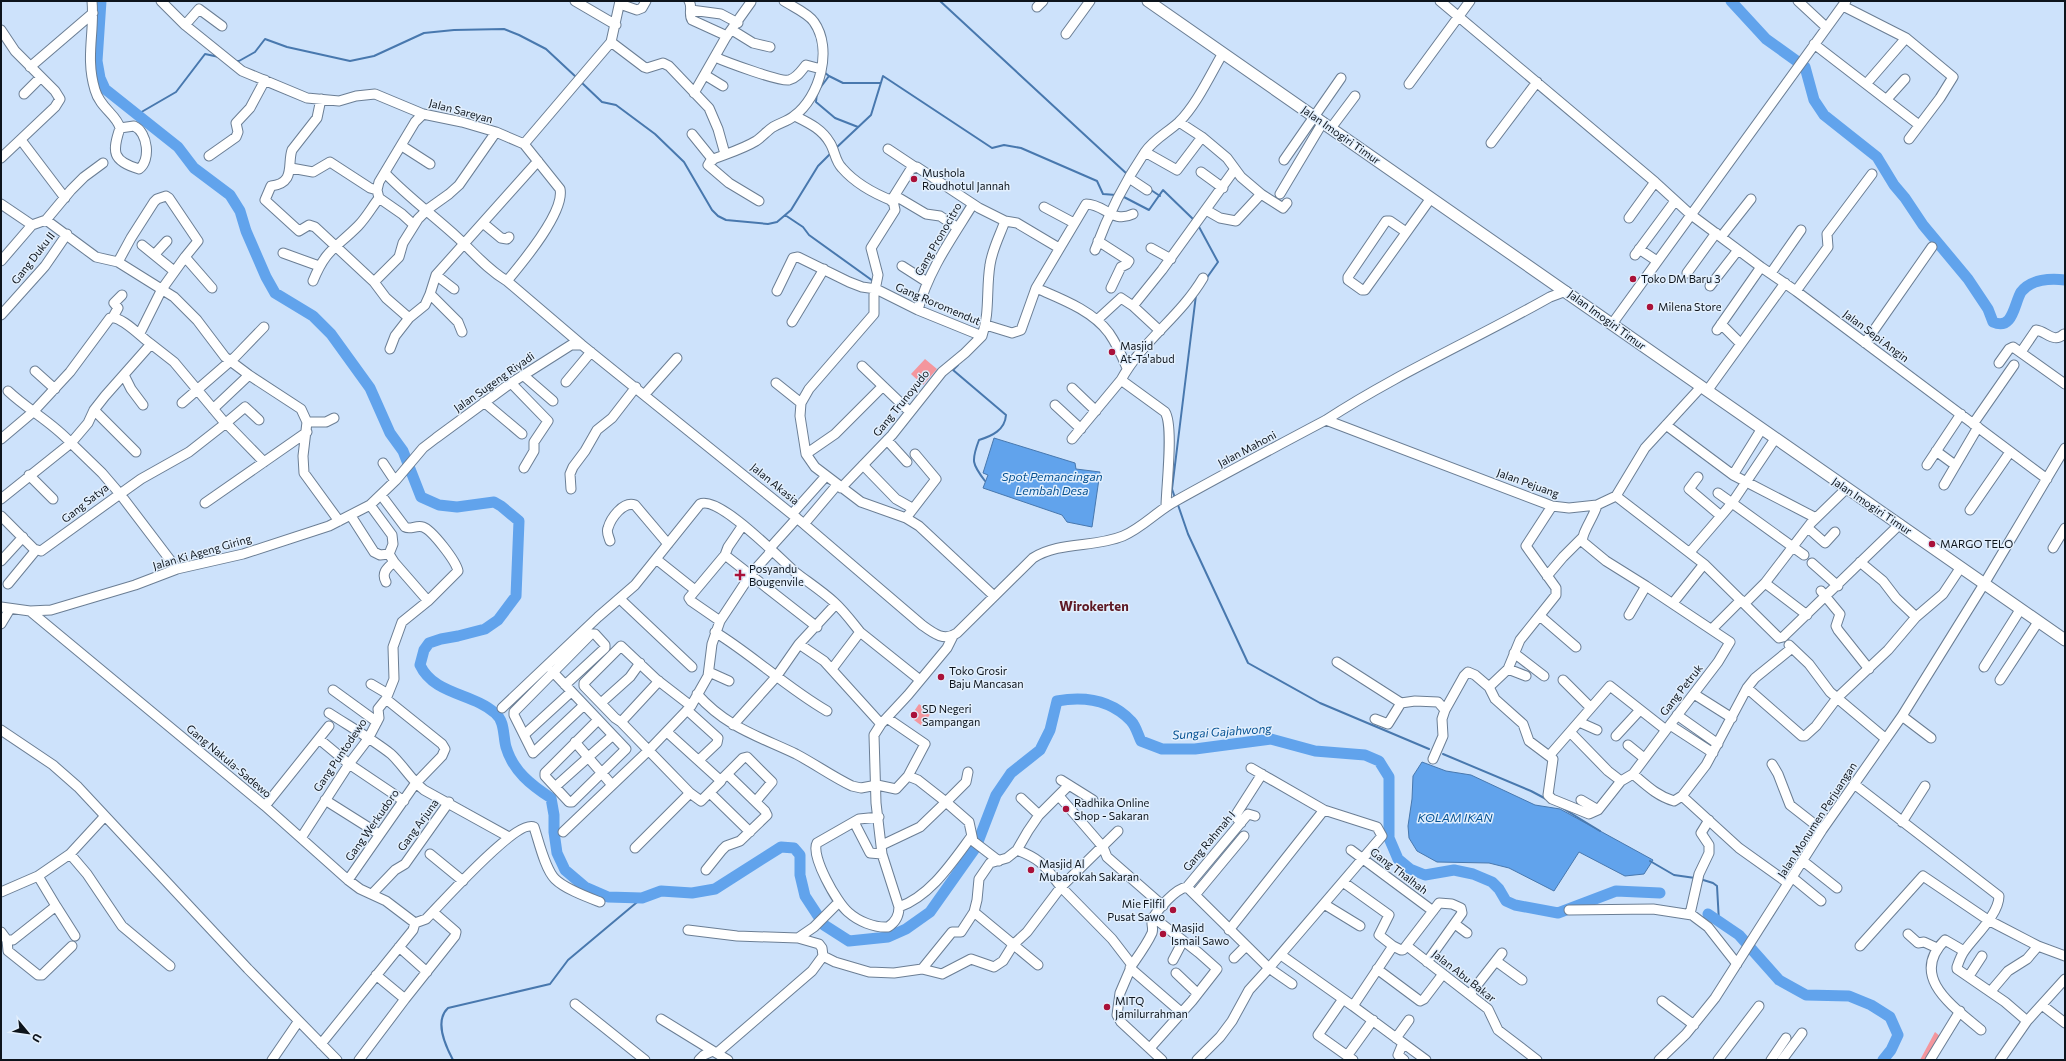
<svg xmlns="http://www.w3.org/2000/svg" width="2066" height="1061" font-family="Commissioner,sans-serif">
	<rect width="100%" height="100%" fill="#cde2fb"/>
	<path fill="#f4969d" d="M925,359L937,369L923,385L911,374Z
		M919,704L931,713L922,726L910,717Z
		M1935,1032L1941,1037L1927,1060H1920Z"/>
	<path fill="#61a3ec" stroke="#4878ae" d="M994,438L1075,463L1076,469L1100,472L1092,527L1067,522L1062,515L983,488L988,475L983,473Z
		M1422,762L1446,771L1471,775L1535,805L1560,809L1653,860L1644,874L1625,876L1579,852L1554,891L1509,868L1489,863L1437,862L1417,851L1409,838L1408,826L1412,799L1413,776Z"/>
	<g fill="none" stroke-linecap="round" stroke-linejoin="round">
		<path stroke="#4878ae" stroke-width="2" d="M940,1L1127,174
			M234,61H239L255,52L265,39L287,47L350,61L374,56L424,33L454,30L504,29L519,35L546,49L576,77
			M829,76L843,83H880
			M581,82L602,102L616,105L655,134L684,162L712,210L718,216L726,220L768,224L777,222L791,210L818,166L831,153
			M820,88L829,76L824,72
			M817,92L816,102L835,118L858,127
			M138,114L176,92L205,54L219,57
			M836,148L871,115L883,76L992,148L1004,145L1021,148L1097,181L1103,194L1116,195
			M1151,190L1160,196
			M1122,196L1149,210L1163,190L1194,220
			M785,215L803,227L809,235L873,281
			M1198,225L1218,262L1206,279
			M958,365L953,370L1006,415C1005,430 992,436 979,440C971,461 972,464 985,481
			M1175,498L1172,489L1196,295
			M1177,502L1188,534L1248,663L1320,703L1429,749
			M1443,754L1531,791L1548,800
			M1559,806L1600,831
			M1650,861L1674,875L1695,878
			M1700,879L1713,883L1717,886L1719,922
			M453,1060C445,1045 434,1021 448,1008L550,984L568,960L642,898"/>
		<path stroke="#61a3ec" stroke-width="11" d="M101,1L97,61L100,78L105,89L178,147L194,168L230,195L240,211L246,231L266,277L275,293L313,316L331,334L370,388L390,433L403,451L421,497L439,505L457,507L494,502L501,506L519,521L516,596L498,620L485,629L458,636L441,639L429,643L424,650L420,665C434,695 473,693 495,713C505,721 503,736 506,747C513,771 531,785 551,798L554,815V832L557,853L565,870L585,887L608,897L642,898L661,891L692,893L715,889L781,847L794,848L800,855V875L805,896L824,925L849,941L888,937L906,929L930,912L976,847L996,795L1011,773L1040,750L1050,730L1057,701C1085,696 1111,700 1131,721C1136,726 1138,735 1141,741L1162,749H1195L1271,739L1315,751L1365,755L1379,761L1389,777V838L1398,859L1410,869L1425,875L1454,870L1473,874L1492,882L1499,889L1506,901L1515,905L1558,913L1616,891L1660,893
			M1731,1L1766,39L1805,67L1814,100L1824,115L1877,157L1894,185L1905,198L1923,225L1968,279L1988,309L1993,322C2013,331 2014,304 2021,292C2031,279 2051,278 2065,280
			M1708,914L1739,935L1779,980L1806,995L1849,996L1871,1005L1890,1017L1898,1035L1891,1050L1883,1060"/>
		<g stroke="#6b7e94" stroke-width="11">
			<path id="minor" d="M92,1C95,32 85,57 95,90C100,108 117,115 120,128
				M161,1L185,25L242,71L307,98L339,101L356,96L375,94L423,114L462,122L496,132L524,144L560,189C565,212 522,263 507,281L582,345L804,524L922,625C933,633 944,642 957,633L1033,558C1060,541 1094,548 1123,536C1142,528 1156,512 1174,502C1224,474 1275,447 1326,420C1398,373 1476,339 1550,297L1566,291
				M575,1L616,25
				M689,1C693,7 688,14 692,20L727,36
				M1440,1L1655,182L1690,214L1761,267L1796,291L2047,479
				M1798,1L1826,27
				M620,4L637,10L642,8L646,1
				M1843,6L1906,38L1953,77L1940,98L1909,139
				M1037,7L1043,1
				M691,10L721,14L738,23
				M185,25L199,9L222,26
				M1,30L15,51L55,91L60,99L55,107L1,158
				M732,30L753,43L770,47
				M1066,34L1090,1
				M611,42L644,67L647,68L663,63L669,66L709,108L718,129L725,154
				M1814,44L1919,125
				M715,57C726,62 780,82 789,80C797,78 801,71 806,65L821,69
				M30,67L93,13
				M705,75L723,86
				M1867,83L1906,38
				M1409,84L1470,1
				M694,93L726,37L751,2
				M24,94L41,77
				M321,99L317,118L292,150C287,164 296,183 271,186L265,200L299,231L309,225L315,227L374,282L399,257L403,243L418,219L428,209L449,194L459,185L496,132
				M1887,99L1905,79
				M795,116C809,123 822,129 830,143C835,151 835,161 842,168C855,183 875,194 893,201L895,210L871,248L878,275L874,295V314L809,389L801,403L800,416L806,454L815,467L861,502L906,518L919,526L994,596
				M1179,122L1202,137L1227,158L1241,177L1261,194L1236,221L1220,218L1206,210
				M134,126C148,132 151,161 139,169C112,161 112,152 120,128Z
				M1331,128L1355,96
				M692,134L713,160
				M21,140L65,198
				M1491,143L1537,82
				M524,144L611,42L620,1
				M402,146L430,164
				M888,149L915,167
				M1145,152L1177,170L1202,137
				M209,156L236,137L238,132L236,123L250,108L265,80
				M1284,160L1341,78
				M291,168L313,172L330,162L370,188L377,190
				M1201,172L1223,188
				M385,173C408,197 434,216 458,238C474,253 488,270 507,281
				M1129,178L1147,190
				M1261,194L1283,208L1287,203
				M1280,194L1323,122
				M379,198L402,214L414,225
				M759,201L729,183L708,165L711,160C726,154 743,149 756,141C762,137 767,131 773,127C780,123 788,121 794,116C820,97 833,49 814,22C808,13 793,7 784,1
				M891,201L911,169L917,167L979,208L1005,221L1017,223L1059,248
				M893,201L899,198L926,214L940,216L958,228
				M1,204L32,225
				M1044,207L1074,223
				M1629,218L1655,182
				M46,220L96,257L118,262L174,297L197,320L225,357L249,375L301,409L307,422L303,456L304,473L339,521
				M483,223L501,238L507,239L509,237
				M1406,232L1390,221H1386L1348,277V280L1362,290H1365L1431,198
				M1721,237L1751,199
				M1098,241L1129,261L1127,264L1121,267L1111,288
				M142,245L174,271
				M1151,248L1171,259
				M1639,249L1657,261
				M1095,250C1108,215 1124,183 1145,152C1154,139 1167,133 1179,122C1197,104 1210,75 1223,53
				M283,253L319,266
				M155,254L167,241
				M1635,255L1675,201
				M1,261L32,225L46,220L71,190L84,177L103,163
				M118,262L131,238L154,202L157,199L166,196L169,198L198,241L185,257
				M902,266L927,282
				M1687,273L1716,233
				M1771,273L1801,230
				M436,275L454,289
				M313,281C326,249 335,249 358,226C366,218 372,207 379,198L377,190L379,182L415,122L423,114
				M374,282L386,298L409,318L425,305L430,294
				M1710,286L1738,250
				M1036,288C1061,299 1092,310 1109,333C1116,343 1122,356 1127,368
				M777,291L793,258L798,257L849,282L862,287L876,289L918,310L982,336C990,313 986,289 990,265C992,250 1000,235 1005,221
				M1796,291L1828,247L1827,234L1872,174
				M1133,306L1162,270L1235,169
				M918,310C928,271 952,238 973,204
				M1,315L45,266L67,234
				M113,317L118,308L114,303L122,295
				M1097,320L1121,298L1133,306L1160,331
				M792,322L824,269
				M1612,324L1846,1
				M1721,324L1741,344
				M986,325L1012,333L1021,330L1036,288L1086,204C1105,204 1112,224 1133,214
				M1717,330L1761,267
				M462,332L458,322L430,294L436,275L538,161
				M140,333L162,289L185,257L212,288
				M1865,343L1932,247
				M151,344L174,362L225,423
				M390,349L395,336L409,318
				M2021,352L2036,330C2046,331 2054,344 2064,334
				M1999,363L2009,349L2013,347L2065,384
				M862,366L910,412
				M35,371L55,389
				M124,375L131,389L143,405
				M523,375L553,401
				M1121,380C1142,341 1180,317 1203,278
				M566,382L591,352
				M511,383L548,421L534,442V451L524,468
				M776,383L801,403
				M1072,388L1096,411
				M1707,391L1785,283
				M645,394L677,358
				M484,402L522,434
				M182,403L235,357L264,327
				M1055,405L1081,429
				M213,409L249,375
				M94,410L136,452
				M1326,420L1552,506L1569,508L1597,505L1616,496L1645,448L1701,387
				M307,422H326L334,418
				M226,423L245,407L259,420
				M1973,424L2014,365
				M1666,425L1733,475L1816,518
				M1,439L33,412L70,372L110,318C121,315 142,338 151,344L105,396L94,410L88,423L71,443C52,422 28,410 8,391
				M1072,439L1121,380L1165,412C1174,426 1166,488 1166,507
				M1775,439L1732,503L1804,555
				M887,440L907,462
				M1936,451L1955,465
				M806,454L835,434L882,387
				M383,463L395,481
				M863,465L896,499L912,508
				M1927,465L1961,414
				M29,475L53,499
				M1733,475L1761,430
				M1698,477L1689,489L1721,516L1732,503L1718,493
				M1944,485L1978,427
				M841,488L892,435L942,372L965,353L982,336
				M571,489L570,474L573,467L585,451L597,430L612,418L636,387
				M381,495L405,527C410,530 416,525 423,527C432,530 456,561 458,571L428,601L402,622L393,647L394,679L386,699
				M1616,496L1704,564L1779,638L1783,637L1900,524
				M1,499L71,443L102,473L120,494L41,551L34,549L1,516
				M205,503L307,432
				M370,505L392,535L393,544L389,554L394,562C387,568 381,573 386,582
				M1597,505C1595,515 1580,535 1583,542L1606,561L1646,586
				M1970,510L2010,452
				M792,514L826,476
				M351,516L374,552L380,555L389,554
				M906,518L936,479L915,454
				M804,524L837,485
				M1808,528L1825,543L1835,532
				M610,541C609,537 606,532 608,528C611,518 623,501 635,505L668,544
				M2053,548L2065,528
				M1690,552L1721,516
				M725,555L728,547L743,525
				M656,559L695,590
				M1,561L23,537
				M394,562L428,601
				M1860,562L1883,581L1896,598L1916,617
				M1812,563L1838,586
				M177,569L120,494L141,479L189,452L226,423L264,462
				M1547,576L1563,557L1582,538
				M8,584L36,550
				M1821,591L1840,614L1836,626L1838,630L1869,669
				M620,599L692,667
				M1673,603L1704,564
				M1745,603L1765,583
				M1,607L30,611L51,610L135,585L177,569L243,554L329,526L370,505L396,480L423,448L436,438L511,383L571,345H582
				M30,611L265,806L348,880L360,889L386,901L415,923
				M1807,615L1765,583L1811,523L1847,488
				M1540,616L1576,647
				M720,621L691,601L689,598L725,555L817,627
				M1,624L10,609
				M1712,629L1741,600
				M715,632C754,656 787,688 827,711
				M860,632L920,680
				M953,636L947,648L908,695L881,724L874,735L876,803L882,854L899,907C930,896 951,864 971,837
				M799,644L836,604
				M1789,645L1809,664L1830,692L1886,739
				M1514,653L1544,676
				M1337,662L1401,703
				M1984,667L2020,610
				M1508,669L1526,676
				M552,671L626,749L572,802H569L545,776V773L597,721
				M709,672L729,681
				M1563,680L1590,707
				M2000,680L2038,622
				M371,684L388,694
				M565,685L605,648V645L595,634H591L514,712V715L533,753L583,706
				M1489,687L1495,699L1523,724L1529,741L1549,756L1610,686L1666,730L1718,662L1730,642L1646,586L1629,615
				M1747,688L1802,736H1805L1816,726L1837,698L1888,650L1916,617L1943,594L1961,567
				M333,690L377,722
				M697,694C726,727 758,736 796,754C815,764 833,777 852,786L861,788L877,785L896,789L908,776
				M1694,694L1732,718
				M601,703L630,677L640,663
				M502,708L598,617L635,585L700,504C719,495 780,559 795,572C808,582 822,591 834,602C844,611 852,622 860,632L832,669
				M687,710L718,738L717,743L699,760
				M329,713C349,726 372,739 391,754C403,765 411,780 424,790L509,837
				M1677,715L1718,744
				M1902,716L1931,738
				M887,718L925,744L908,776L918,780L946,802L966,782L968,772
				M1375,719L1388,724L1401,703L1415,701L1438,702L1445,710
				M621,722L659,681
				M1579,722L1597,730
				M733,725L776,677L799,644L824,661L881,724
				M1670,725L1713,753
				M1,730L53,765L78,787L248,969L337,1060
				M667,732L721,781L701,801L690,793L621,722L615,718L584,686V683L621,646L656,679L691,706
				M1570,732L1608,771L1621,781
				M524,735L571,692
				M1616,736L1640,710
				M319,739L349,764L404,801
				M575,742L612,785
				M1628,745L1644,758
				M1549,756L1553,759L1548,795L1552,799L1589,814L1598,810L1621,781L1633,774C1646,785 1657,796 1674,801L1682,796
				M1433,759L1443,736L1442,719L1445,710L1464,676L1468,672L1475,675L1489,687L1508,669L1520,640L1556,595V588L1526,546L1552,506
				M1772,764L1778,774L1790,805L1822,830
				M1633,774L1666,730
				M723,778L743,758L747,757L772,782L756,801
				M1061,780L1093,800
				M1854,784L1999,896C1999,914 1975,936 1965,950C1961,955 1959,961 1957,967V969L2005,1002L2027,1021L2065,979
				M555,787L612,736
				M710,793L750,832
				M1059,796L1103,847L1107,857L1163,906
				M325,800L379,834
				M1581,800L1598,810
				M265,806L329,726
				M1039,815L1069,785
				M879,817L859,819L817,843C810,855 837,903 848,912C858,921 874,928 888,927C896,922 899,916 899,907
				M854,822L870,853L882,854
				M1902,822L1925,786
				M1241,823L1236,817L1237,813L1262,774
				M1118,831L1061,887L1112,939L1132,965L1120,993L1117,1015L1121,1022L1162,1060
				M563,832L648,751L691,706L708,676L712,644L720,621L751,574L769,554L770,548L797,518
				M301,838L349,764L368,739L379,718L378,709L386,699L442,744L445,749L442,756L415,784L348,880
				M882,845L920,827L946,802L969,822L973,841L999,861
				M635,848L690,793
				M1017,850L1028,831L1039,815L1021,798
				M1351,850L1433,911
				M70,854L87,874L122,926L170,966
				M430,854L463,881
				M1803,861L1837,888
				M706,870L722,850L726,846L740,841L767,815L765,811L727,774
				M1793,878L1821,901
				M1343,882L1389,915L1379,935L1393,946
				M1788,883L1739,848L1682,796L1706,765L1747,688L1755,678L1792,648
				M1187,887L1269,968L1249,990L1232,1021L1220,1037L1197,1060
				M1,892L38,876L70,854L105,816
				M372,894L395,870L405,864L449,802
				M1195,895L1244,836
				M1324,904L1360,926
				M56,906L75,936
				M1569,910L1653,909L1692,915L1708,927L1737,964
				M974,912L1038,965
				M1690,914L1699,874L1709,853V845L1701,833L1709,820
				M1455,924L1467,933
				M688,930L737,936L798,938L819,944L822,948L823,956L812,971L717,1053
				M1229,930L1324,810L1251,768
				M1,932L7,940H13L56,906L38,876
				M1908,934L1918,943L1924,942L1937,948
				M798,938L814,927L839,902
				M7,940L8,951L38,975H42L72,946
				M1407,946L1488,1009L1498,1030L1537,1060
				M1860,946L1923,876L1988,920L2038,946L2065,956
				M399,947L427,972
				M1964,951L1945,940C1908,977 1954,1007 1981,1030
				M1281,955L1353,1006
				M823,956L835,962L869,972L894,973L922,969L942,974L971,959L994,967L1003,961L1013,945L1027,932L1061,887C1045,867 1043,860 1017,850L1007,858L990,863L979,879L977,900L974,912L961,932H952L922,969
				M1234,958L1246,946
				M1173,960L1183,941
				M1496,961L1522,980
				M1132,965C1139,955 1147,944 1152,933C1154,927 1150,923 1153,918C1159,908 1175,889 1187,887L1248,814L1255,816
				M1130,968L1182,1013
				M1377,969L1420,1001L1424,999L1443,974
				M1176,973L1197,993
				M1969,976L1982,956
				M1292,984L1269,968L1382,836L1377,827L1324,810
				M1991,991L2008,971L2027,959L2038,946
				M1470,994L1502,953
				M405,999L455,936L456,932L433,912
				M1343,999L1318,1035L1353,1060
				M1662,1001L1694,1025
				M575,1004L645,1060
				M2042,1005L2065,1023
				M661,1019L713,1051
				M1396,1038L1409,1020
				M1403,1043L1398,1055L1404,1060
				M321,1044L413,930L415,923L426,919C440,905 517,818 534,827C539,842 545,869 555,879C565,889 587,897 600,902
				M1150,1048L1192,1001L1217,969L1199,953L1153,917
				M1347,1056L1373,1020
				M272,1060L298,1022
				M359,1060L405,999L376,975
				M699,1060L704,1055L713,1051L728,1060
				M1426,1060L1353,1006L1393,946L1401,950H1403L1439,903L1452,904L1461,908L1462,913L1427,962
				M1659,1060L1686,1034L1715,998L1822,830L1902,716L1984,584L2065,448
				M1718,1060L1759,1006
				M1771,1060L1786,1038
				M1782,1060L1802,1033
				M1930,1060L1960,1011
				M2000,1060L2027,1021"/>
		</g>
		<g stroke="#6b7e94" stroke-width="13">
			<path id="major" d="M1148,1C1454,213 1759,427 2065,640"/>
		</g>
		<use href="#minor" stroke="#fff" stroke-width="9"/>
		<use href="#major" stroke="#fff" stroke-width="11"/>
	</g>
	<g fill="#a91139" stroke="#e2effd" stroke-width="1.5">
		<circle cx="914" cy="179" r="4"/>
		<circle cx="1633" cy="279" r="4"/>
		<circle cx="1650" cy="307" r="4"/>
		<circle cx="1112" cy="352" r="4"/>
		<circle cx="1932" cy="544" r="4"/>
		<path d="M738 569h4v4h4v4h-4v4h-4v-4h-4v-4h4z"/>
		<circle cx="941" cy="677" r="4"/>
		<circle cx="914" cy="715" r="4"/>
		<circle cx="1066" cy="809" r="4"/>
		<circle cx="1031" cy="870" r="4"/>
		<circle cx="1173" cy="910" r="4"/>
		<circle cx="1163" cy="934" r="4"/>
		<circle cx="1107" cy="1007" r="4"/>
	</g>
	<g text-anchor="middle" stroke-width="3" stroke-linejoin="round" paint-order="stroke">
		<g font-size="11" fill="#0d141c" stroke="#e2effd">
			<text transform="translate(461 111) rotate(15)" y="4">Jalan Sareyan</text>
			<text transform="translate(1341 135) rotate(35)" y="4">Jalan Imogiri Timur</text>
			<text transform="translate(938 239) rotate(-60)" y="4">Gang Pronocitro</text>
			<text transform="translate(33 258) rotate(-52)" y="4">Gang Duku II</text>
			<text transform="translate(938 304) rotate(23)" y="4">Gang Roromendut</text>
			<text transform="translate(1607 320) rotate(36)" y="4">Jalan Imogiri Timur</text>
			<text transform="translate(1876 336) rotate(37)" y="4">Jalan Sepi Angin</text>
			<text transform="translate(494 382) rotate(-35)" y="4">Jalan Sugeng Riyadi</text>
			<text transform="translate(901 403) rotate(-51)" y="4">Gang Trunoyudo</text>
			<text transform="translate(1247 449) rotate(-28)" y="4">Jalan Mahoni</text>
			<text transform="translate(1528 483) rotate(20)" y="4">Jalan Pejuang</text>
			<text transform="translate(775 484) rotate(39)" y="4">Jalan Akasia</text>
			<text transform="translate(85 503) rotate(-38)" y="4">Gang Satya</text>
			<text transform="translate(1872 506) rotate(34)" y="4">Jalan Imogiri Timur</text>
			<text transform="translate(202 552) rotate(-16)" y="4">Jalan Ki Ageng Giring</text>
			<text transform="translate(1681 690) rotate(-52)" y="4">Gang Petruk</text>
			<text transform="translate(340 755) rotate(-56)" y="4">Gang Puntodewo</text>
			<text transform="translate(229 761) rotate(40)" y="4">Gang Nakula-Sadewo</text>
			<text transform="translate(1817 820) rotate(-57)" y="4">Jalan Monumen Perjuangan</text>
			<text transform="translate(372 825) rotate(-55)" y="4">Gang Werkudoro</text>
			<text transform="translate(418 825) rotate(-54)" y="4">Gang Arjuna</text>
			<text transform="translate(1209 841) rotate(-50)" y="4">Gang Rahmah I</text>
			<text transform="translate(1399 871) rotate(37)" y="4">Gang Thalhah</text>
			<text transform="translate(1464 976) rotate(38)" y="4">Jalan Abu Bakar</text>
		</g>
		<g font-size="11" fill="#0d141c" stroke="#e2effd" text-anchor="start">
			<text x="922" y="177">Mushola<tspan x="922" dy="13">Roudhotul Jannah</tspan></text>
			<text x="1641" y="283">Toko DM Baru 3</text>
			<text x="1658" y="311">Milena Store</text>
			<text x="1120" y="350">Masjid<tspan x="1120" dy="13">At-Ta'abud</tspan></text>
			<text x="1940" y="548">MARGO TELO</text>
			<text x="749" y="573">Posyandu<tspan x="749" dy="13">Bougenvile</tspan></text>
			<text x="949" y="675">Toko Grosir<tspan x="949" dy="13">Baju Mancasan</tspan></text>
			<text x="922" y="713">SD Negeri<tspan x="922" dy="13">Sampangan</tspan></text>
			<text x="1074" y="807">Radhika Online<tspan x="1074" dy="13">Shop - Sakaran</tspan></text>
			<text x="1039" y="868">Masjid Al<tspan x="1039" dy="13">Mubarokah Sakaran</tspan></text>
			<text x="1165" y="908" text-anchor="end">Mie Filfil<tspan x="1165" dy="13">Pusat Sawo</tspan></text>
			<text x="1171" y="932">Masjid<tspan x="1171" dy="13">Ismail Sawo</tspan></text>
			<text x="1115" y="1005">MITQ<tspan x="1115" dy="13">Jamilurrahman</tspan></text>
		</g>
		<g font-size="12" font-style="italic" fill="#055192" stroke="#e2effd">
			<text x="1052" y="481">Spot Pemancingan<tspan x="1052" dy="14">Lembah Desa</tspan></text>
			<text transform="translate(1222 732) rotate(-4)" y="4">Sungai Gajahwong</text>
			<text x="1455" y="822">KOLAM IKAN</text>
		</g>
		<g font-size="13" font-weight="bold" fill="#5e1924" stroke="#e2effd">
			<text x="1094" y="611">Wirokerten</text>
		</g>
	</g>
	<rect width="2066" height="1061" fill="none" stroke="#0d141c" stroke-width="4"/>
	<g transform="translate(28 1033) rotate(119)" stroke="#e2effd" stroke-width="3" paint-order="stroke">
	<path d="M0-3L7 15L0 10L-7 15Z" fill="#0d141c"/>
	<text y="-6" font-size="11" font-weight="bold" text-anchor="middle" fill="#0d141c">U</text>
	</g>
</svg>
